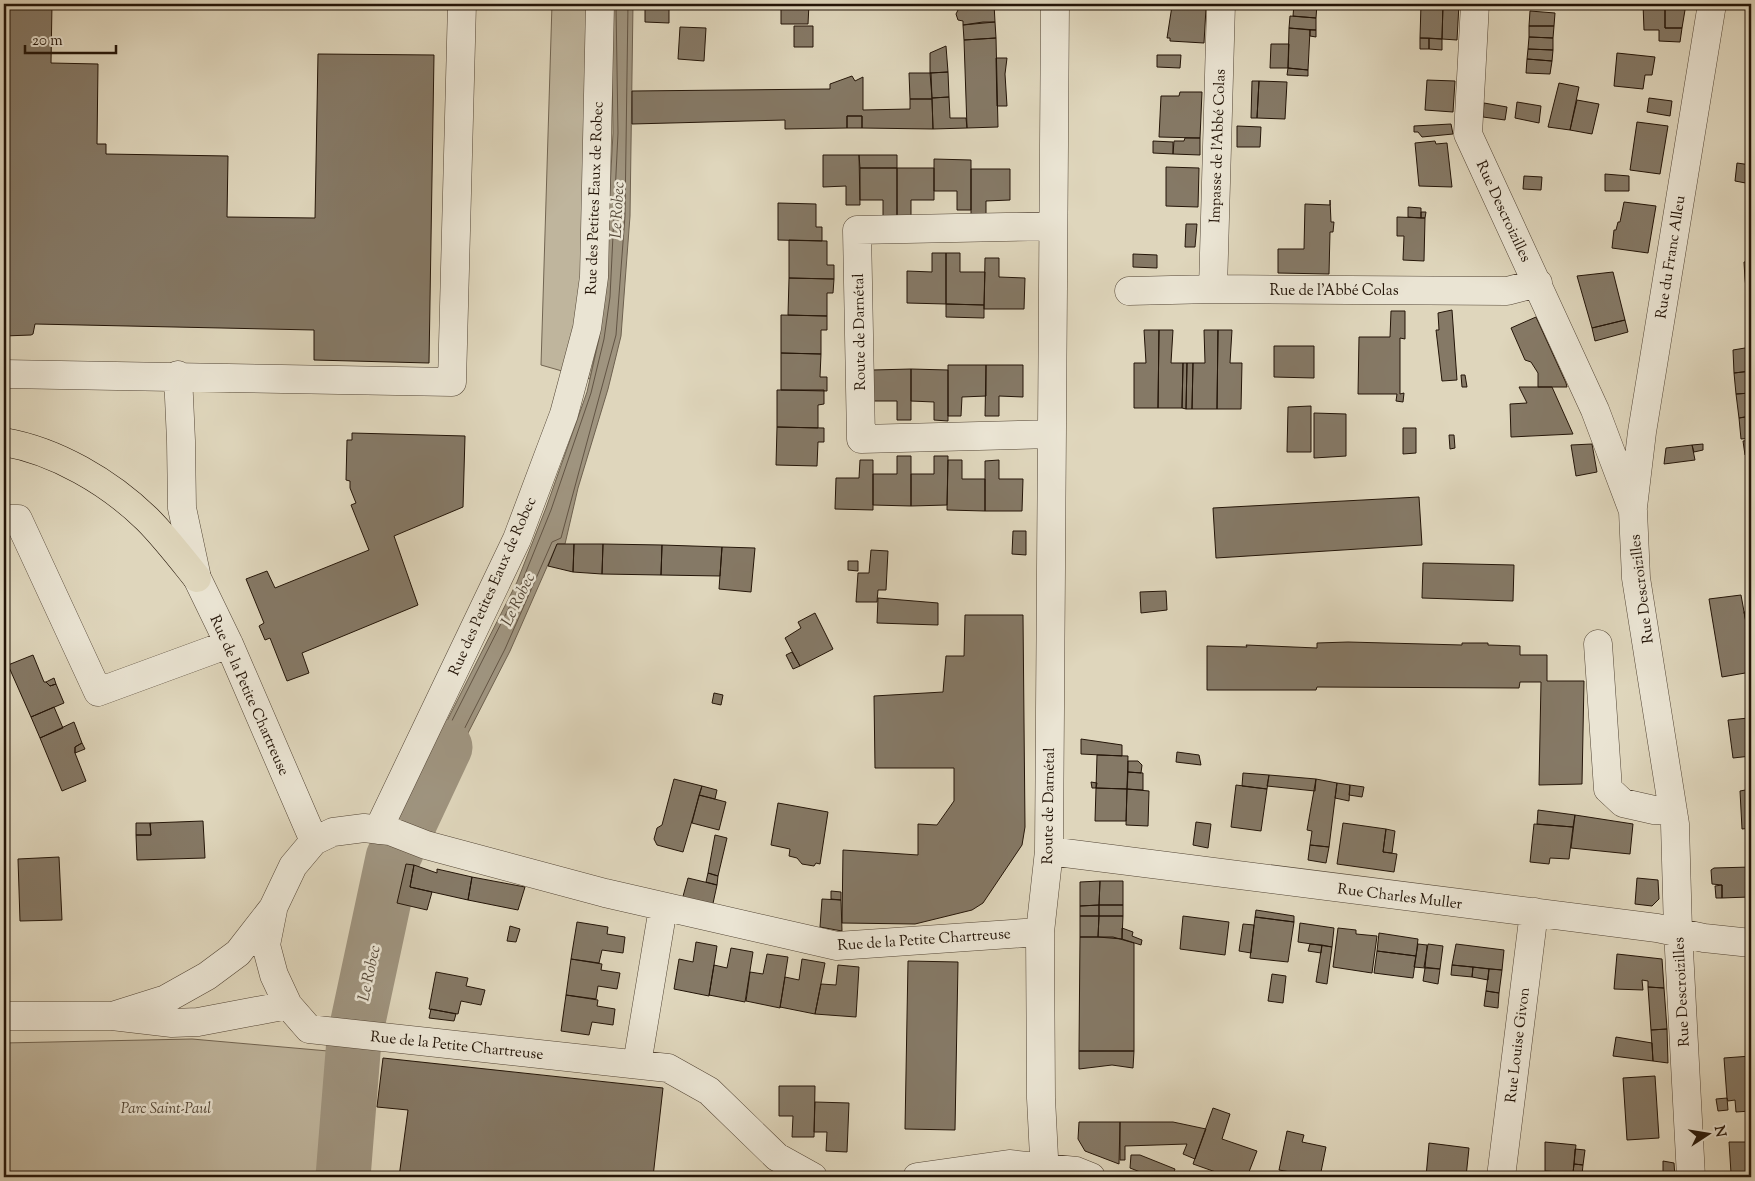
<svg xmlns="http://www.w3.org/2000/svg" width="1755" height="1181" font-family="'Sorts Mill Goudy',serif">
	<rect width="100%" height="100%" fill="#dfd6bc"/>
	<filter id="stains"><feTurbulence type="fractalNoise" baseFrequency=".004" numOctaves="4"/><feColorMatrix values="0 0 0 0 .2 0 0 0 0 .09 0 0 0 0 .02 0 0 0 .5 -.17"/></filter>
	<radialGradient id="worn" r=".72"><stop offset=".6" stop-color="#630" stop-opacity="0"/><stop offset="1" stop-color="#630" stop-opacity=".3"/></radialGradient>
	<path fill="#bfb59d" stroke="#726552" d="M552,4H611C609,129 618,256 590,379L541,365Z
		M192,1039L328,1051L326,1149L323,1177H4V1043Z"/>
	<path fill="#9f947f" stroke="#6e614f" d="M611,4H633L630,216L621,336L608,389L578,488L565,544H557L510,651L425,817L401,812L517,582L546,508L587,392L599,339L605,284L613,133Z"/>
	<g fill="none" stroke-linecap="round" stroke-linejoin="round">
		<path stroke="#625444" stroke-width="1" d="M616,4L618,133L610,297L604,339L591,393L551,510L521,584L419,786L410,806L412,809L423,810L505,649L552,542L561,538L616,335L625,216L628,4"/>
		<path stroke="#9f947f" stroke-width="55" d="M343,1177L354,1040L393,858L445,747"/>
	</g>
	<path fill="#857966" stroke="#241508" d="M4,4H52L51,63L98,64L97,144H106V154L228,156L227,217L315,218L318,54L434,55L429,363L314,360V330L35,324L33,334L31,335L4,336Z
		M645,4H669V23L645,22Z
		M781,4H809L808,24H781Z
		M966,4H994L995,22L963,25V21L958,20L956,14L959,8H966Z
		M1172,4H1206V8L1172,6Z
		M1294,4H1317L1316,18L1293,16Z
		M1421,4H1443L1442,39L1420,38Z
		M1443,4H1459L1457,40L1442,39Z
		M1643,4H1665V28H1682L1680,42L1659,41V30H1644Z
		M1665,4H1686L1682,28H1665Z
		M1172,6L1206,8L1204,43L1170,41V38H1167Z
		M1530,11L1555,13L1554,26H1529Z
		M1290,16L1316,18V30L1289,28Z
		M983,22H995L996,38L964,40L963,25Z
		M794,26H813V47H794Z
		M1529,26H1554L1553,38L1529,37Z
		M680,27L706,28L704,61L678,59Z
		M1289,28L1310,30L1308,70L1288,68Z
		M1310,30H1316V37L1310,36Z
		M1751,30V47H1748Z
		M1529,37L1553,38V50L1528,49Z
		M996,38L998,127L967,128L964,40Z
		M1420,38H1429V49H1420Z
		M1429,38L1442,39V50L1429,49Z
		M1271,44H1289L1288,68H1270Z
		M946,46L948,72L930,73V53Z
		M1528,49L1553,50L1552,61L1527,59Z
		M1617,53L1655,57L1652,75H1645L1643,89L1614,86Z
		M1157,55H1181L1180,68L1157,67Z
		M996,58H1007L1005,74L1007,106H997Z
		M1527,59L1552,61L1550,74L1526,73Z
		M1288,68L1308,70V76L1287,75Z
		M948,72L949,97L932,98L930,73Z
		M909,73H931L932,99H910Z
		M852,76L855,81L863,77V110L910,109V99H932L933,129L862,128V116H847V128L785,129V120L632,124V91L830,89V84Z
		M1427,80L1455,81L1453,112L1425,110Z
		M1252,81H1259L1257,118H1251Z
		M1259,81L1287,82L1285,119L1257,118Z
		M1559,83L1579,87L1570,130L1548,127Z
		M1180,92H1202L1200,138L1159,137L1161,96H1179Z
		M949,97L950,118H966L967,128L933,129L932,98Z
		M1649,98L1672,101L1670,116L1647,112Z
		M1577,100L1599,104L1592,134L1570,130Z
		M1517,102L1541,106L1539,123L1515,118Z
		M1484,103L1507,107L1505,120L1483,117Z
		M847,116H862V128H847Z
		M1637,122L1668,126L1660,174L1630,170Z
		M1451,124L1453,134L1422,137L1418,132H1414V126Z
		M1237,126L1261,127L1260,147H1237Z
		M1185,138H1200V155L1173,154L1174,141H1184Z
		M1153,141L1173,142V154L1153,153Z
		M1435,141L1436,144L1447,143L1452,187L1419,186L1415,143Z
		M823,155H859L860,205H846V186L823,187Z
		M859,155H897V168H860Z
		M934,159L971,160V210H957V191H934Z
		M1737,163L1751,165V184L1735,181Z
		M1166,167L1199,168L1198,207L1166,206Z
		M860,168H897V219L883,218V200H860Z
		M897,168H934V200H911V219H897Z
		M971,169H1010V200L986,201V219H971Z
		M1605,174L1629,176V191H1605Z
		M1524,176L1542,177L1541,190L1523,189Z
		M1330,200L1331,222H1334L1333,232H1330L1329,274L1278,273V249H1304L1305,204L1330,205Z
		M1624,202L1656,206L1648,253L1612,248L1614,230H1616L1618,222H1620Z
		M778,203L816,204V227H822V241L778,240Z
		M1408,207L1421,208V218L1408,217Z
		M1421,212H1426L1425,218H1421Z
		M1397,217L1425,218L1424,261L1403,260L1404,236H1397Z
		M1186,224H1197L1195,247H1185Z
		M789,240L827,241V265H834V279L789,278Z
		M932,253H946V304L907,303V271L932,272Z
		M946,253H960V272H985L984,305L946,304Z
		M1133,254L1157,255V268L1133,267Z
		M985,258H999V277L1025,278L1024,309H984Z
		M1751,261V278L1745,279L1744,262Z
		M1613,272L1625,320L1592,328L1577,276Z
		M789,278L834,279L833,293H827V316L788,315Z
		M1751,278V325H1750L1745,279Z
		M946,304L984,305V318L946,317Z
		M1452,310L1457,380L1442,381L1436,330H1439L1438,313Z
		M1391,311H1405V339L1400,338V394L1404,393L1403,402L1396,401L1397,394H1358L1359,337H1390Z
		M781,315L827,316V330H821V354L781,353Z
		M1536,317L1566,383L1567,387H1538V373L1531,362L1525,360L1511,328Z
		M1625,320L1628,332L1595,341L1592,328Z
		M1144,330H1159L1158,408H1134V363H1146Z
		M1159,330H1173L1171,363H1183L1182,408H1158Z
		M1204,330H1218L1217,409H1192L1193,363H1205Z
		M1218,330H1232L1230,363H1242L1241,409H1217Z
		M1274,346H1314V378L1274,377Z
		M1751,347V371L1734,373L1733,350Z
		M781,353L821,354L820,377H827V391L781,390Z
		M1183,363H1187L1186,409L1182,408Z
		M1187,363H1193L1192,409H1186Z
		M948,365H986V396L962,397L961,416H948Z
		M986,365H1023V397L999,396V416H985Z
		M911,369V420H897V401H873V370Z
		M911,369L948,370V421L934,420V402L911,401Z
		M1751,371V393L1736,394L1734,373Z
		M1461,375H1465L1467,387H1462Z
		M1519,387H1552L1573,434L1511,437L1510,404L1527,403Z
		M777,390H824V404L818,405V428L777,427Z
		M1751,393V416L1739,418L1736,394Z
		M1311,406V452H1287L1288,407Z
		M1314,413L1346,414V456L1314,458Z
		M1751,416V438L1741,439L1739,418Z
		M777,427L824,428V442H818L817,466L776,465Z
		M1403,428H1416V453L1403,454Z
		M352,433L465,436L463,507L394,536L418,605L302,653L309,673L287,681L270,638L265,640L259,626L264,623L246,579L267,571L275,588L369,550L351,505L356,503L350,488V481L346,480L347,440H352Z
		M1449,435H1454L1455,448L1450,449Z
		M1751,440V455H1745L1743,441Z
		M1592,444L1597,472L1576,476L1571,445Z
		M1703,444V450L1694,452L1692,445Z
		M1692,445L1695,460L1664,464L1666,448Z
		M897,456H911V506L873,505V474H897Z
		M934,456H948L947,505L911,506V474H934Z
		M860,460H873V510L835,509L836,478H859Z
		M948,460H962V479H985V511L947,510Z
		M999,460V479H1023L1022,511H985V461Z
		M4,487H8L7,500H4Z
		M1419,497L1422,545L1216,558L1213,508Z
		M1013,531H1026V555L1012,554Z
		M557,544H574L573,572L548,566Z
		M574,544H603L602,574L573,572Z
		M603,544L662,545L661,575L602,574Z
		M662,545L722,547L720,576L661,575Z
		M722,547L755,548L751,592L719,589Z
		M871,550L888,551L886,590H878L877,602H856L858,573H869Z
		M848,561H858V571L848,570Z
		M1423,563L1514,565L1513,601L1422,598Z
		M1166,591L1167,610L1141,613L1140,592Z
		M1741,595L1747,628L1751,627V672L1722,677L1709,599Z
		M878,598L938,603V625L877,623Z
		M1751,611V627L1747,628L1744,612Z
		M815,613L833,649L800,666L785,638L801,628L798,622Z
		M965,615H1023L1025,827L1022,845L983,903L972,910L915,924L842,923L843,850L918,855V824L937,825L954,801V768H875L874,696L943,692L946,656H964Z
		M1348,642L1462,645V643H1488V645L1520,646V655H1547V681H1584L1582,784L1539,785L1541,682H1520L1519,688L1317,687L1316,690H1207V646L1247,647L1246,645L1317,648V643Z
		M792,652L800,666L793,669L786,655Z
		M33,655L44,682H46L50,686L56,684L64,703L31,717L8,665Z
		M54,678L56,684L50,686L46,682Z
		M714,693L723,695L721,705L712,703Z
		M54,707L63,728L40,738L31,717Z
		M1749,718L1751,756L1733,758L1728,720Z
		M74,722L82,743L75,747V753L86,781L62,791L40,738Z
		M1081,739L1122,745V756L1081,754Z
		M82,743L85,749L75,753V747Z
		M1177,752L1199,755L1201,765L1176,762Z
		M1097,755L1128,756L1127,789L1096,788Z
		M1128,761H1138L1142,765L1141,773L1128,772Z
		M1128,772L1143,773V790L1127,789Z
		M1243,773L1269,775L1267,789L1242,786Z
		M1269,775L1316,779L1315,791L1267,786Z
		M674,779L702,786L683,852L657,845L654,839L657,828L662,825Z
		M1316,779L1337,783L1329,847L1310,845L1312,831L1307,830Z
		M1091,782L1097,783L1096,788H1092Z
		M1337,783L1350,785L1349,801L1335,798Z
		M1236,785L1267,789L1261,831L1231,827Z
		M1350,785L1364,787L1362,797L1349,795Z
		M702,786L717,790L715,799L699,795Z
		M1096,788L1127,789L1126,821H1095Z
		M1127,789L1149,791L1148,826L1126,825Z
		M1751,789V828L1742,829L1740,791Z
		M699,795L726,802L719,830L692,823Z
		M778,803L828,812L820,864L816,863L814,866L802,864L797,858L789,856L790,849L771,845Z
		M1538,810L1575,815L1573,827L1537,824Z
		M1575,815L1633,824L1630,854L1571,848Z
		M203,821L205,858L137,860L136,835H151L150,823Z
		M1196,822L1211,824L1208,848L1193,845Z
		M136,823H150L151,835H136Z
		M1343,823L1386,829L1383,852L1397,854L1394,872L1337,864Z
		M1534,824L1573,827L1569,859L1550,858L1549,864L1530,862Z
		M1386,829L1395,831L1392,853L1383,852Z
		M715,835L727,838L718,876L708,873Z
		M1310,845L1329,847L1326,863L1308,860Z
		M59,857L62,920L20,921L18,859Z
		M406,864L414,865L410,887L432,892L427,910L397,903Z
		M414,865L437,873V869L472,877L468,900L410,887Z
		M1751,867V894H1749V897L1722,898V885L1712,884L1711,870L1714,868Z
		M708,873L718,876L717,885L706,882Z
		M472,877L525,887L518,910L468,900Z
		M688,878L717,885L712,908L682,900Z
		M1637,878L1658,880L1659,899L1652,906L1635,904Z
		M1100,881L1099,905L1080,906V882Z
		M1100,881H1123V905H1099Z
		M1722,885V898H1716L1715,886Z
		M831,891L841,892V900L831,899Z
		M822,899L841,900L842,931L820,927Z
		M1099,905V916H1080V906Z
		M1099,905H1123V916H1099Z
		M1256,910L1294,916V922L1255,917Z
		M1080,916H1099L1098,937H1080Z
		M1099,916H1123L1122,939L1098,937Z
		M1183,916L1229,922L1225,955L1180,949Z
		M1255,917L1294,922L1288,962L1250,958Z
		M577,922L608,927L607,934L625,937L623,953L602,950L599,963L571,959Z
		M1300,923L1334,928L1332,947L1298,942Z
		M1243,924L1254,925L1251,953L1239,951Z
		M510,926L520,929L516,942L507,941Z
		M1122,928L1133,932L1132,936L1142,940L1141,945L1122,939Z
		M1338,928L1356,930V934L1377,936L1372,973L1333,967Z
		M1379,933L1418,939L1416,956L1377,951Z
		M1080,937H1113L1134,943V1051H1079Z
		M696,942L717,946L709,996L674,989L679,959L693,962Z
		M1310,944L1322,945L1321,953L1308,951Z
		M1418,944L1427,945L1425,968L1414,967Z
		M1428,944L1443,946L1440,969L1424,967Z
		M1456,944L1504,950L1502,970L1452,965Z
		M1322,945L1332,947L1327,984L1316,982Z
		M731,948L753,952L745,1002L709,995L714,965L727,968Z
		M1377,951L1416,956L1413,978L1374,973Z
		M767,954L788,957L780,1008L746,1001L750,972L763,974Z
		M1617,954L1662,959L1664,988L1648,987V981L1642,980L1643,990L1614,989Z
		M571,959L602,964L601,970L620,973L617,989L598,986L596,999L566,995Z
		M802,959L825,963L815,1014L780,1007L785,977L799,980Z
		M908,961L958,962L955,1130L905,1129Z
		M838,965L859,967L856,1017L815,1014L821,984L836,985Z
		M1452,965L1473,967L1472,977L1451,975Z
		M1473,967L1489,969L1488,980L1472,977Z
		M1425,968L1440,969L1438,984L1423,981Z
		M1489,969L1502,970L1499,993L1486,991Z
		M436,972L468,978L466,986L485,990L481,1005L461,1001L458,1014L429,1009Z
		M1272,974L1286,976L1283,1003L1268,1001Z
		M1648,987L1664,988L1667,1029L1651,1030Z
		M1486,991L1499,993L1498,1008L1484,1006Z
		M566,995L598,1000L597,1006L615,1009L613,1025L592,1022L589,1035L561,1031Z
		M431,1009L456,1014L454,1021L429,1018Z
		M1667,1029L1668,1063L1653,1061L1651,1030Z
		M1616,1037L1652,1043L1653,1061L1613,1056Z
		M1079,1051H1134L1133,1068L1112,1065L1079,1069Z
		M1751,1056V1111L1736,1112L1735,1100L1728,1101L1727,1098L1724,1058Z
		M383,1058L663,1088L653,1177H399L408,1110L377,1107Z
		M1655,1076L1659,1138L1627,1140L1623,1078Z
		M779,1086H815L814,1137H792L793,1116H779Z
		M1727,1098L1728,1110L1718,1111L1716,1099Z
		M815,1102L849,1103L847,1152L826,1151L827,1132H814Z
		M1213,1108L1230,1114L1222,1139L1257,1151L1247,1177H1230L1193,1164Z
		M1079,1122H1120L1119,1164L1085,1151L1078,1139Z
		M1120,1122H1173L1206,1129L1195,1159L1183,1154L1187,1144L1125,1146V1160H1120Z
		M1287,1131L1304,1135L1302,1142L1326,1147L1320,1177L1279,1170Z
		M1545,1142L1576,1145L1573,1173L1545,1171Z
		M1729,1142H1751V1172L1731,1173Z
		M1429,1143L1469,1148L1466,1177H1426Z
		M1575,1149L1585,1150L1583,1165L1574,1164Z
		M1131,1155H1140L1175,1169L1172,1177H1153L1130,1168Z
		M1663,1161L1674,1163L1675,1177H1663Z
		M1574,1164L1583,1165L1582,1175L1573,1173Z"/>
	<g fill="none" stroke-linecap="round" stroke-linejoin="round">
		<g stroke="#534535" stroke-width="29">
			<path id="minor" d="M1475,4L1468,134L1595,410L1633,511L1636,578L1675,824L1678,931L1691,1177
				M1213,289L1221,4
				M1129,291L1213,289L1507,291L1538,283
				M4,374L452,382L462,4
				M178,375L181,441L182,508L197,578L229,644L314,841
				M1052,434L861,439L857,230L1053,226
				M1633,507L1642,432L1712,4
				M4,519H18L98,692L229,644
				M1598,644L1608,789L1623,803L1654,810L1673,811
				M378,830L517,539L564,414L587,328L594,277L600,4
				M1049,851L1657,928L1704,938L1751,943
				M273,910L266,945L274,975L288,1005
				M4,1016H112L172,1023L198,1022L288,1005L309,1029L668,1068L709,1091L777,1157L813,1177
				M112,1016L166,999L207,976L238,953L273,908L293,866L314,841L333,832L364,828L390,831L426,845L605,893L837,946L1040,932
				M637,1064L663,908
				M917,1177L1009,1164L1076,1171L1091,1177
				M1045,1177L1041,1098L1040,932L1049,851L1055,4
				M1501,1177L1534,912"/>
		</g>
		<g stroke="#241508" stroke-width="29">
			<path id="highway" d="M4,442C56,451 109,482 147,519C165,537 181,558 197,578"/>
		</g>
		<use href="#minor" stroke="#eae4d3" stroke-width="28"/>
		<use href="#highway" stroke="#dfd6bc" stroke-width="28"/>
	</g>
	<g text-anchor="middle" stroke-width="5" stroke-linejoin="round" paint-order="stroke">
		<g font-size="15" fill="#241508" stroke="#eae4d3">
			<text transform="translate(1217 146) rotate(-88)" y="5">Impasse de l'Abbé Colas</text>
			<text transform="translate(594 198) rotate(-88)" y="5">Rue des Petites Eaux de Robec</text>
			<text transform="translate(1504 211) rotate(65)" y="5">Rue Descroizilles</text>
			<text transform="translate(1670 257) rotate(-81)" y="5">Rue du Franc Alleu</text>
			<text x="1334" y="295">Rue de l'Abbé Colas</text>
			<text transform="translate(859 332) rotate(-91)" y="5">Route de Darnétal</text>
			<text transform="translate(492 586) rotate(-66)" y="5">Rue des Petites Eaux de Robec</text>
			<text transform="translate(1641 589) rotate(-97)" y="5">Rue Descroizilles</text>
			<text transform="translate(250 695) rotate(66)" y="5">Rue de la Petite Chartreuse</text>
			<text transform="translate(1048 806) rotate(-89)" y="5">Route de Darnétal</text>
			<text transform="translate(1400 896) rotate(7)" y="5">Rue Charles Muller</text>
			<text transform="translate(924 939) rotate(-4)" y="5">Rue de la Petite Chartreuse</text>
			<text transform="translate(1681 992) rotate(-93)" y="5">Rue Descroizilles</text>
			<text transform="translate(457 1045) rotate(6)" y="5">Rue de la Petite Chartreuse</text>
			<text transform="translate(1517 1045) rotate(-83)" y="5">Rue Louise Givon</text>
		</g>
		<g font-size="15" font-style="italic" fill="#524535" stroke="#eae4d3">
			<text x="166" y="1113">Parc Saint-Paul</text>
		</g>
		<g font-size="16" font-style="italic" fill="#554838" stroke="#eae4d3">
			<text transform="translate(616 210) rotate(-87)" y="6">Le Robec</text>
			<text transform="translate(517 599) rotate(-64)" y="6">Le Robec</text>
			<text transform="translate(368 973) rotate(-78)" y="6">Le Robec</text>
		</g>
	</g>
	<rect width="1755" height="1181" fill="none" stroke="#dfd6bc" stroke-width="20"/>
	<rect x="5" y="5" width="1745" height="1171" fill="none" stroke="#241508" stroke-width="2.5"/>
	<rect x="10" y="10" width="1735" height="1161" fill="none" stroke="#241508"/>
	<g transform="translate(1708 1134) rotate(78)" stroke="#eae4d3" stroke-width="4" paint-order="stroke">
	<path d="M0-4L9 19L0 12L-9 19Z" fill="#241508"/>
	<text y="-8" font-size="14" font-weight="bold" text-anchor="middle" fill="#241508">N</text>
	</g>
	<path d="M25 45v8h91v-8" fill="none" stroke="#241508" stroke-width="2.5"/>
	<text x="32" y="45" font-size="15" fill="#241508" stroke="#eae4d3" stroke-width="4" paint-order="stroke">20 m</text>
	<rect width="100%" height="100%" filter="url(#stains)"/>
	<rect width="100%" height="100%" fill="url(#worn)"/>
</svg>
